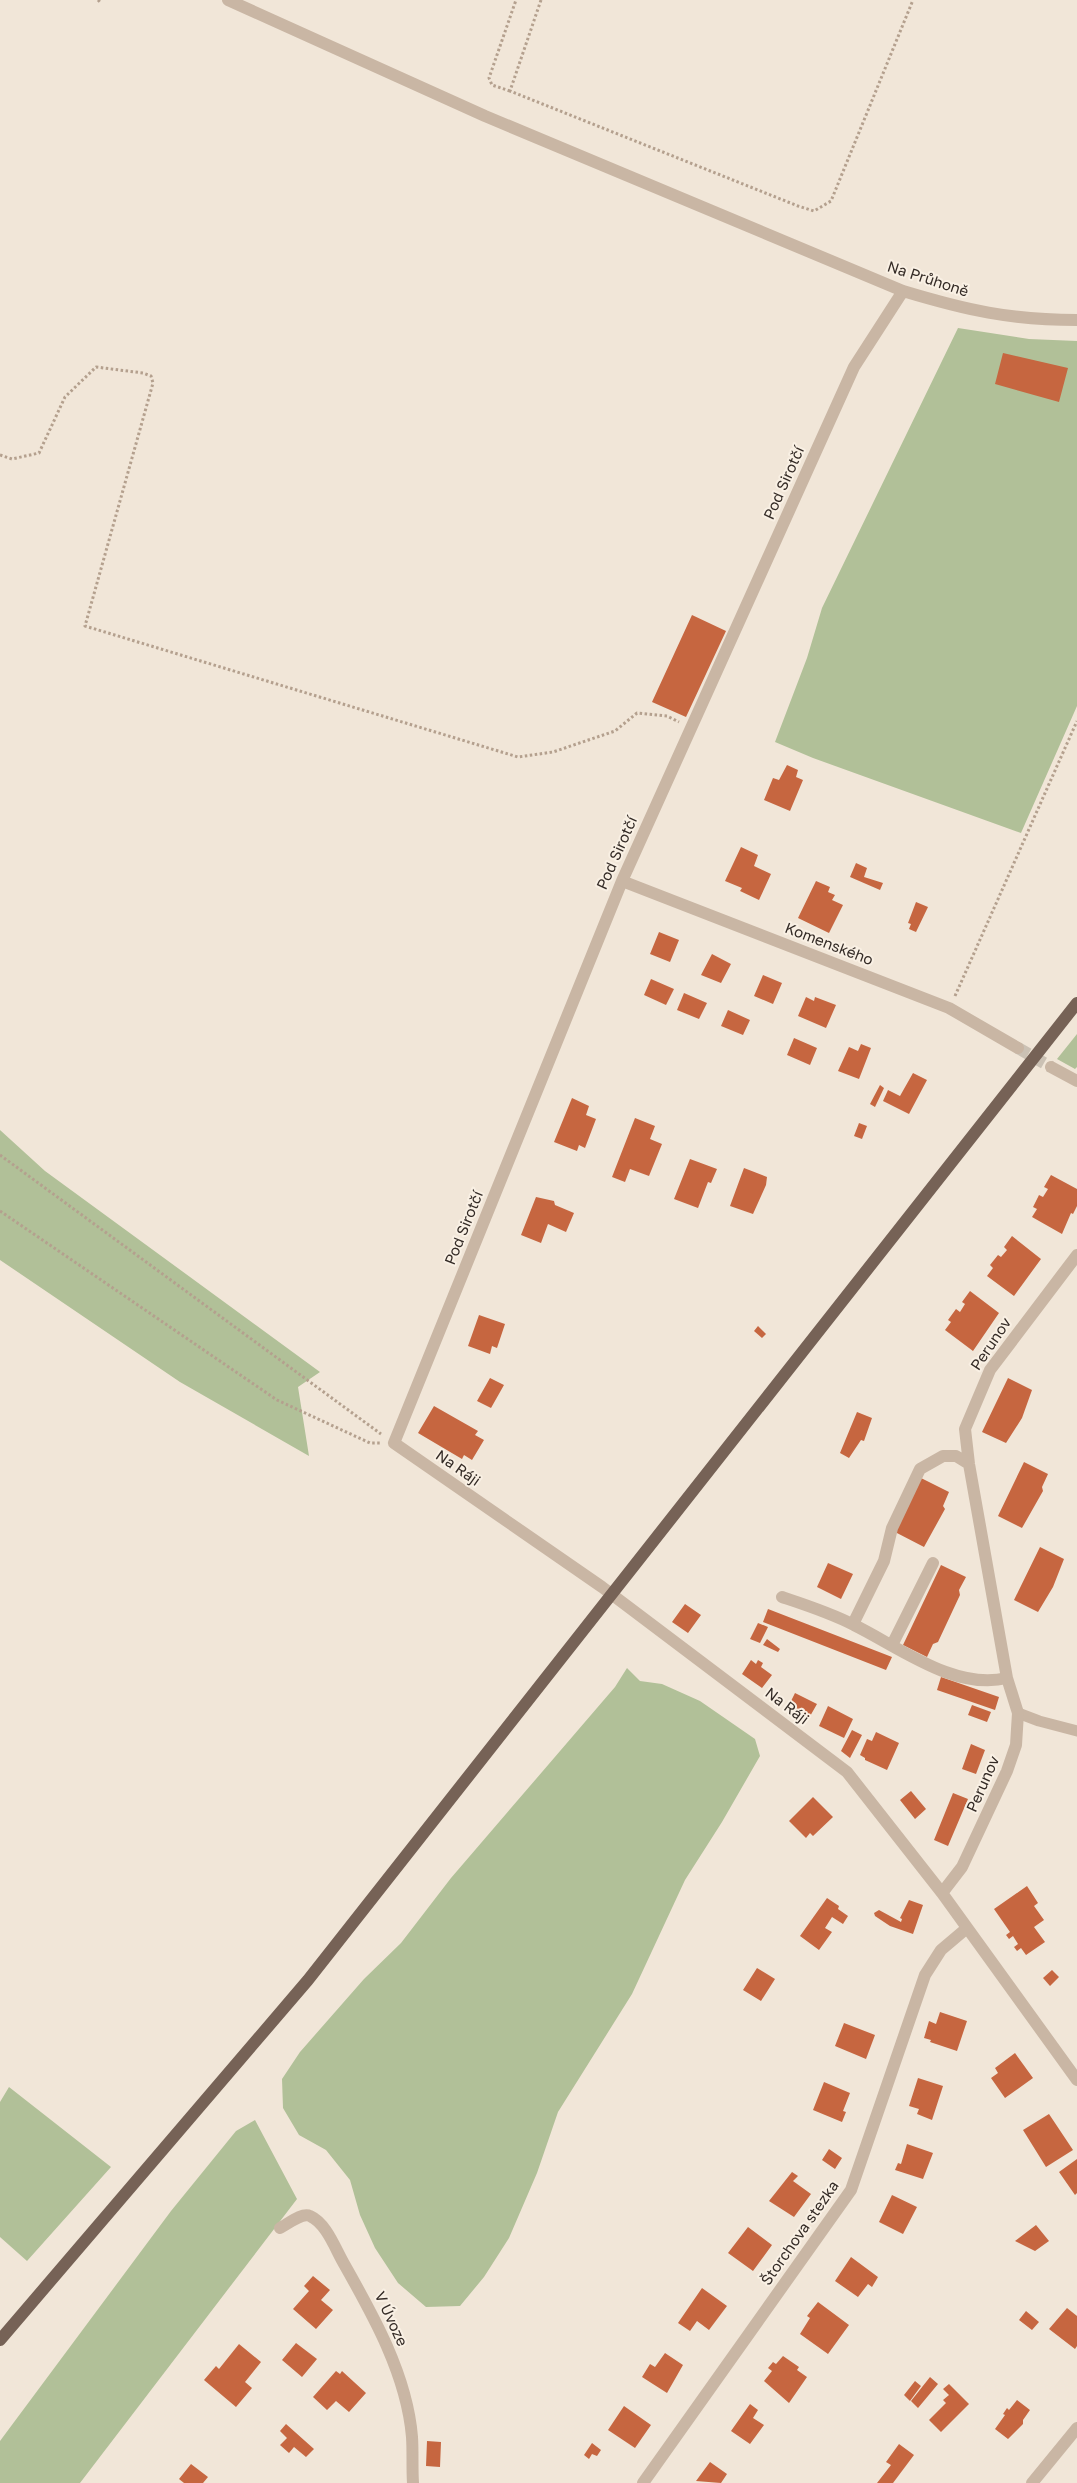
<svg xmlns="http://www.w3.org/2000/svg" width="1077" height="2483" font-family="'Golos Text',sans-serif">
	<rect width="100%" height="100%" fill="#f1e6d8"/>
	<path fill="#b1c098" d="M958,328L1029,339L1077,341V706L1021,833L813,758L775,742L807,658L822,608Z
		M1077,1034V1067L1075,1069L1057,1059Z
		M0,1130L45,1171L320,1372L298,1387L309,1456L180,1382L0,1260Z
		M627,1668L640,1681L662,1684L700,1701L755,1739L760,1756L722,1822L685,1880L632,1994L558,2112L537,2173L509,2238L484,2277L460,2306L426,2307L398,2283L375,2248L360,2215L350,2180L326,2150L299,2135L283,2108L282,2079L300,2052L364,1979L401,1943L451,1878L615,1687Z
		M9,2087L111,2167L27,2261L0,2237V2102Z
		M255,2120L297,2199L80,2483H0V2441L171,2211L236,2131Z"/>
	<path fill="#c66640" d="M1003,353L1068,368L1059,402L995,384Z
		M692,615L726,631L686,717L652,702Z
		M787,765L798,770L796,777L803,780L790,811L764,800L773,778L779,780Z
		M741,847L758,855L754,866L771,874L759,900L740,891L742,888L725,881Z
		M856,863L867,868L864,877L883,883L880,890L850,877Z
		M816,881L830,887L828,892L835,895L832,900L843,905L829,933L798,918Z
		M916,902L928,907L916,932L909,929L911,924L908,923Z
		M659,932L679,940L670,962L650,954Z
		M712,954L731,964L721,983L701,975Z
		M763,975L782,983L773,1004L754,996Z
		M651,979L674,989L666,1005L644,995Z
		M684,993L707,1003L699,1019L677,1010Z
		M806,997L814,1001L815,997L836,1005L826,1028L798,1016Z
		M728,1010L750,1020L743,1035L721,1026Z
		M794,1038L817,1048L810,1065L787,1055Z
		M861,1044L871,1048L859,1079L838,1071L849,1047L858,1051Z
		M913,1073L927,1080L909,1114L883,1101L888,1090L900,1096Z
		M880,1085L884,1088L875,1107L870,1104Z
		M572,1098L589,1106L586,1115L596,1119L585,1148L579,1145L577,1151L554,1142Z
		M635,1118L655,1126L650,1139L662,1144L649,1176L630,1169L625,1182L612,1177Z
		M859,1123L867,1126L862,1139L854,1136Z
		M690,1159L717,1169L711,1183L708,1182L698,1208L674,1199Z
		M744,1168L767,1177L766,1185L753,1214L730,1206Z
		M1051,1175L1077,1189V1206L1073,1214L1071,1213L1062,1234L1032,1217L1037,1209L1033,1207L1039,1195L1043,1197L1048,1189L1044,1187Z
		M536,1197L554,1201L555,1205L574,1213L566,1232L548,1224L541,1243L521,1235Z
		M1012,1236L1041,1259L1014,1296L987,1276L993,1268L990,1265L998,1255L1001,1257L1007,1250L1004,1247Z
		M970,1291L999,1313L973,1351L945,1330L951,1322L948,1320L956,1309L960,1312L965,1304L962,1302Z
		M479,1315L505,1324L497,1348L492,1346L490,1354L468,1346Z
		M758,1326L766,1334L762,1338L754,1331Z
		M490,1378L504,1385L491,1408L477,1401Z
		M1008,1378L1032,1390L1022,1418L1006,1443L982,1432Z
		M434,1406L478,1431L475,1435L484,1440L472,1460L464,1455L462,1459L418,1433Z
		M857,1412L872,1418L864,1441L861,1440L849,1458L840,1453Z
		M1024,1462L1048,1474L1042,1487L1043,1491L1022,1528L998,1516Z
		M921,1478L949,1492L943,1506L945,1509L924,1547L895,1532Z
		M1040,1547L1064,1559L1053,1587L1038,1612L1014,1600Z
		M828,1563L853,1574L841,1599L817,1587Z
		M941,1565L966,1577L959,1590L960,1595L938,1642L933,1644L927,1657L903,1645Z
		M685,1604L701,1615L688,1633L672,1622Z
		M768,1609L892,1657L886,1670L763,1622Z
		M758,1623L768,1627L760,1643L750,1639Z
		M767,1639L780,1649L778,1652L763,1645Z
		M751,1660L756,1664L758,1660L763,1663L761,1667L772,1675L762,1688L742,1674Z
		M941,1677L999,1697L995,1710L937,1690Z
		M795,1693L817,1704L809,1718L788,1707Z
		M972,1705L991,1712L987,1722L968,1715Z
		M828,1706L853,1719L844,1738L819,1726Z
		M852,1730L862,1735L850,1758L841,1751Z
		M876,1732L899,1743L887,1770L865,1760V1758L860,1755L867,1739L872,1741Z
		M971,1744L985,1750L976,1774L962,1769Z
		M911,1791L926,1809L915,1819L900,1800Z
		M953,1793L968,1799L948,1846L934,1840Z
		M813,1797L833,1817L813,1836L810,1833L806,1838L789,1821Z
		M1027,1886L1038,1903L1034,1906L1044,1920L1034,1927L1045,1942L1026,1955L1021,1948L1017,1951L1014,1947L1018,1944L1013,1936L1009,1939L1006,1935L1010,1932L994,1909Z
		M827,1898L839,1906L838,1909L848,1916L843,1924L832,1917L825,1928L832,1932L819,1950L800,1936Z
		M909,1900L923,1905L913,1934L890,1926L875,1916L874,1913L879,1910L901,1922L902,1919L900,1918Z
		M757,1968L775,1979L761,2001L743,1990Z
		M1052,1970L1059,1977L1050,1986L1043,1978Z
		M940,2012L967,2021L957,2051L930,2042L931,2040L924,2038L929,2021L936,2024Z
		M844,2023L875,2035L866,2059L835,2046Z
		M1015,2053L1033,2078L1005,2098L991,2078L998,2073L995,2068Z
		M918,2078L943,2086L932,2120L917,2114L919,2109L909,2106Z
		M824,2082L850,2093L843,2111L846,2112L842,2122L813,2110Z
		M1049,2114L1073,2150L1046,2167L1023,2130Z
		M907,2144L933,2153L923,2179L895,2170L898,2163L901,2164Z
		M829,2149L842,2158L835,2169L822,2160Z
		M1077,2159V2193L1075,2195L1059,2172Z
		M792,2172L798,2176L793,2181L811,2194L794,2217L769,2201Z
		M892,2195L917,2207L903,2234L879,2222Z
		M1036,2225L1049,2241L1035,2251L1015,2241Z
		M748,2227L772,2245L753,2271L728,2253Z
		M851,2257L878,2277L872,2287L868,2284L858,2297L835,2281Z
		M313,2276L330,2290L321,2300L333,2310L316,2329L293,2309L309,2291L304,2286Z
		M702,2288L727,2306L709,2330L697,2321L690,2331L678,2323Z
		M818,2302L849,2325L828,2354L800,2334L810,2318L807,2316Z
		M1067,2308L1077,2316V2346L1075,2349L1049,2329Z
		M1026,2311L1039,2322L1032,2330L1019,2320Z
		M296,2343L317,2359L302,2377L282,2360Z
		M239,2344L261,2362L245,2382L252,2388L236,2407L204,2380L216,2366L219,2369Z
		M665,2353L683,2365L667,2393L642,2377L650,2364L655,2367Z
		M783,2356L799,2367L797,2370L807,2377L789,2403L764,2381L772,2371L768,2368L773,2362L776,2364Z
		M336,2371L340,2374L342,2371L366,2393L349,2412L336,2401L327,2410L313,2397Z
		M930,2377L938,2384L918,2408L911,2401Z
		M915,2381L921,2386L910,2401L904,2395Z
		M949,2384L969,2404L941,2432L929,2420L946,2403L943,2400L949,2395L943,2389Z
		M1017,2400L1030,2410L1023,2420V2424L1008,2439L995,2429L1005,2415L1003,2414L1007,2408L1009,2410Z
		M750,2404L758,2410L753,2418L764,2425L750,2444L731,2431Z
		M624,2406L651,2425L635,2448L608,2430Z
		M286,2424L314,2449L306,2457L294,2447L289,2453L280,2445L287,2438L280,2431Z
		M427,2441L441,2442L440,2467L426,2466Z
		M592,2443L601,2450L597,2456L592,2454L589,2459L584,2455Z
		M899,2444L914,2455L893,2483H877L891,2465L886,2462Z
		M710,2462L727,2474L721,2483L696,2481Z
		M191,2464L208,2477L203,2483H184L179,2479Z"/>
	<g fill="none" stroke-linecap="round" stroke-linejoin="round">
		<path stroke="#cbc1b4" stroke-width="12" stroke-dasharray="12 6" stroke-linecap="butt" d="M1018,1048L1051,1067"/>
		<path stroke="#b4a08e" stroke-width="3" stroke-dasharray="2.5 2.5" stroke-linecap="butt" d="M98,0L100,2
			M541,0L510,91L798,206L814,211L831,201L913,0
			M510,91L492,85L489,78L516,0
			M0,455L12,459L39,453L65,397L96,367L143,373L151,376L153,383L85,626L518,757L553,752L615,731L637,713L667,716L679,722
			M955,996L1077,721
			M0,1155L381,1434
			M0,1211L277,1400L370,1443H380"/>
		<path stroke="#c9b6a4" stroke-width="11" d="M1018,1713L1039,1721L1077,1731"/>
		<path stroke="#c9b6a4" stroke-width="12" d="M228,0L485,116L903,291C966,310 1010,320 1077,320
			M903,291L854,367L622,881L394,1443L602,1587L847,1772L942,1893L1077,2080
			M622,881L949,1008L1018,1048
			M1051,1067L1077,1081
			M782,1597C806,1605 831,1613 854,1625C899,1647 955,1691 1007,1678
			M853,1624L884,1561L892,1528L920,1469L943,1456H956L969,1464
			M892,1645L933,1563
			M942,1893L962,1867L1007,1771L1016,1745L1018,1713L1007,1678L969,1464L965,1429L990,1370L1077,1255
			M280,2228C288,2224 302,2212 310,2216C326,2223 335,2248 343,2262C373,2315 407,2375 412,2437C413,2452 412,2468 413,2483
			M643,2483L851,2190L925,1975L941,1950L967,1928
			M1032,2483L1077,2428"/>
		<path stroke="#766256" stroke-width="12" d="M0,2340L308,1980L1077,1003"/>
	</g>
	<g text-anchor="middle" stroke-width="4" stroke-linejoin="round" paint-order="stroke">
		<g font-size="15" fill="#342b26" stroke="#f9f0e4">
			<text transform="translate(928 279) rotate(18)" y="5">Na Průhoně</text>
			<text transform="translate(784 483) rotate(-66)" y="5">Pod Sirotčí</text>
			<text transform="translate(617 853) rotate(-66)" y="5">Pod Sirotčí</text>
			<text transform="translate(829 944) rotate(21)" y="5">Komenského</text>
			<text transform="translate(464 1228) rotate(-68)" y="5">Pod Sirotčí</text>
			<text transform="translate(991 1344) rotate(-56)" y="5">Perunov</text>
			<text transform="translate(458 1468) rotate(35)" y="5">Na Ráji</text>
			<text transform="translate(787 1706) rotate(37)" y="5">Na Ráji</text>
			<text transform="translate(983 1784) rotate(-66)" y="5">Perunov</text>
			<text transform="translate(800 2233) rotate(-55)" y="5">Štorchova stezka</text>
			<text transform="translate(391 2319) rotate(65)" y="5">V Úvoze</text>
		</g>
	</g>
</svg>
